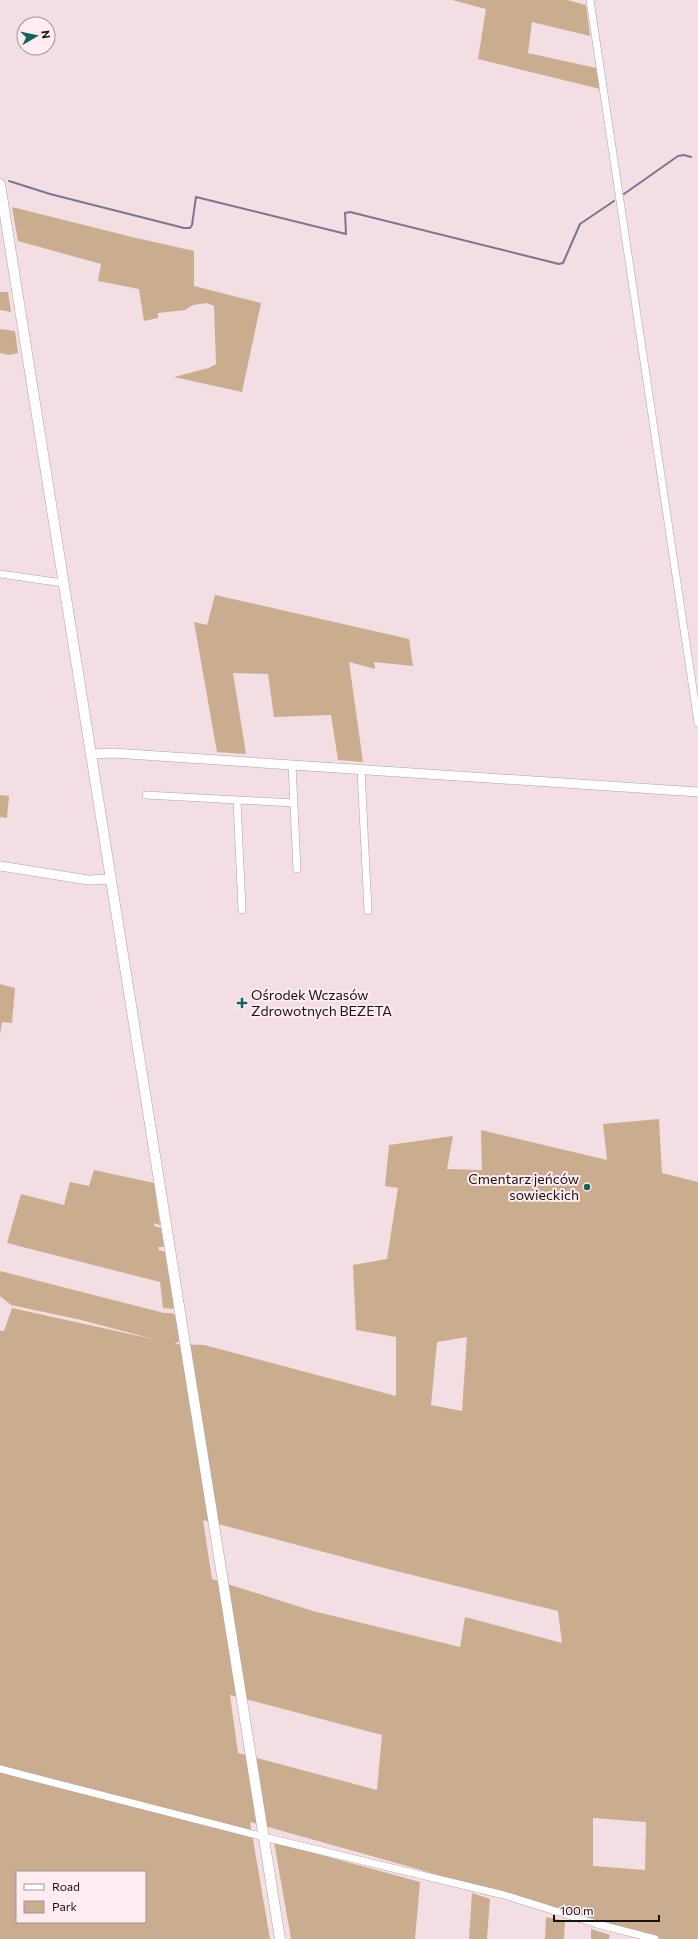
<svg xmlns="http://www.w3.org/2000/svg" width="698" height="1939" font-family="Commissioner,sans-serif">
	<rect width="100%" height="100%" fill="#f3dee3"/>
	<path fill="#caad8f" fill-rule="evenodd" d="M452,0H567L586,5L590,36L532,22L528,53L596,68L600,89L478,59L486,9Z
		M12,207L132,237L194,251V286L261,303L242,392L174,377L209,368L216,364L214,306L207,303L193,305L185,310L158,313V318L144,321L139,289L98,281L101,264L18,241Z
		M0,292H8L11,312L0,310Z
		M0,329L15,331L18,353L9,355L0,353Z
		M215,595L409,639L413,666L374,662L375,669L349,662L363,762L338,760L331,715L274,717L268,674L233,673L246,754L217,752L194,622L207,625Z
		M0,795L9,796L7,818L0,817Z
		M0,984L15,988L12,1023L2,1022L0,1035Z
		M659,1119L662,1173L698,1182V1939H657L597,1924L421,1870L250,1822L270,1939H0V1331H4L12,1308L157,1340L81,1320L11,1305L0,1296V1271L164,1313H172L175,1315L180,1337L179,1341L175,1344L204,1345L396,1396V1337L356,1330L353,1265L387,1259L398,1188L385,1186L389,1145L453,1136L447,1169L482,1170L481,1130L607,1160L603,1124ZM467,1337L462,1411L431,1405L437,1342ZM203,1520L388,1569L558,1611L562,1643L465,1617L460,1647L313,1611L212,1579ZM230,1695L382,1735L377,1790L238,1753ZM593,1818L646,1822L645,1870L593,1866ZM17,1872H145V1922H17Z
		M94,1170L154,1183L160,1225L154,1223V1226L161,1228L164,1247H158L159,1250L165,1252L174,1308L172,1309L163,1308L160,1282L7,1243L21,1194L64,1205L70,1182L89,1186Z
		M274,1842L420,1882L415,1939H291Z
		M472,1893L490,1899L487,1939H469Z
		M546,1917L565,1921L564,1939H545Z
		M591,1929L610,1935L609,1939H591Z"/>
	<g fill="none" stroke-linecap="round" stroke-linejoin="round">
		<path stroke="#7b7593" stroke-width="2" d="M9,181L50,194L184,228H190L192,225L196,197L342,233L346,234L345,213L350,212L559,264L563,263L580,224L614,201
			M624,194L678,156L684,155L691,157"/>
		<g stroke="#b4a0a5" stroke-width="8">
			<path id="minor" d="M590,0L698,723
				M0,574L63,583
				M292,765L297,869
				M361,770L368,911
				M146,795L294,803
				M237,800L242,910
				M0,1769L264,1837L504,1895L597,1924L655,1939"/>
		</g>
		<g stroke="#b4a0a5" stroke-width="10">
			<path id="tertiary" d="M90,754L113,753L698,792
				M0,866L88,880L111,879"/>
		</g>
		<g stroke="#b4a0a5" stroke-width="11">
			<path id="secondary" d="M0,184L280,1939"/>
		</g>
		<use href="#minor" stroke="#fff" stroke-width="7"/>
		<use href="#tertiary" stroke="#fff" stroke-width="9"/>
		<use href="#secondary" stroke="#fff" stroke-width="10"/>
	</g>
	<g fill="#14625d" stroke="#feecf1" stroke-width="1.5">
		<path d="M240 997h4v4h4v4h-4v4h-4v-4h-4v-4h4z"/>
		<circle cx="587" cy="1187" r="4"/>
	</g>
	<g text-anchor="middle" stroke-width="4" stroke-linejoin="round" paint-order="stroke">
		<g font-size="14" fill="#191214" stroke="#feecf1" text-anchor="start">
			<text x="251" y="1000">Ośrodek Wczasów<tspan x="251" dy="16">Zdrowotnych BEZETA</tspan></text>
			<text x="579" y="1184" text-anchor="end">Cmentarz jeńców<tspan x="579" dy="16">sowieckich</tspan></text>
		</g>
	</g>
	<rect x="16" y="1871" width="130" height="52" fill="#feecf1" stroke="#a29599"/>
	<rect x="24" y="1884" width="20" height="6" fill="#ffffff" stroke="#a29599"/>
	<text x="52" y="1891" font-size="12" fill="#191214">Road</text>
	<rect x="24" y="1901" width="20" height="12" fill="#caad8f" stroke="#a29599"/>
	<text x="52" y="1911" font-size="12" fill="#191214">Park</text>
	<g transform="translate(36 36) rotate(81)"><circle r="19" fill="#feecf1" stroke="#a29599"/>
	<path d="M0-3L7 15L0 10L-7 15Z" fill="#14625d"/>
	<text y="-6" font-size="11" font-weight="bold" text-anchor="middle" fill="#191214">N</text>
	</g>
	<path d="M554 1915v6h105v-6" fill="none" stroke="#191214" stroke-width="2"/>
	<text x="560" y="1915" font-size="12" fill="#191214" stroke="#feecf1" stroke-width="3" paint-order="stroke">100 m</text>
</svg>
